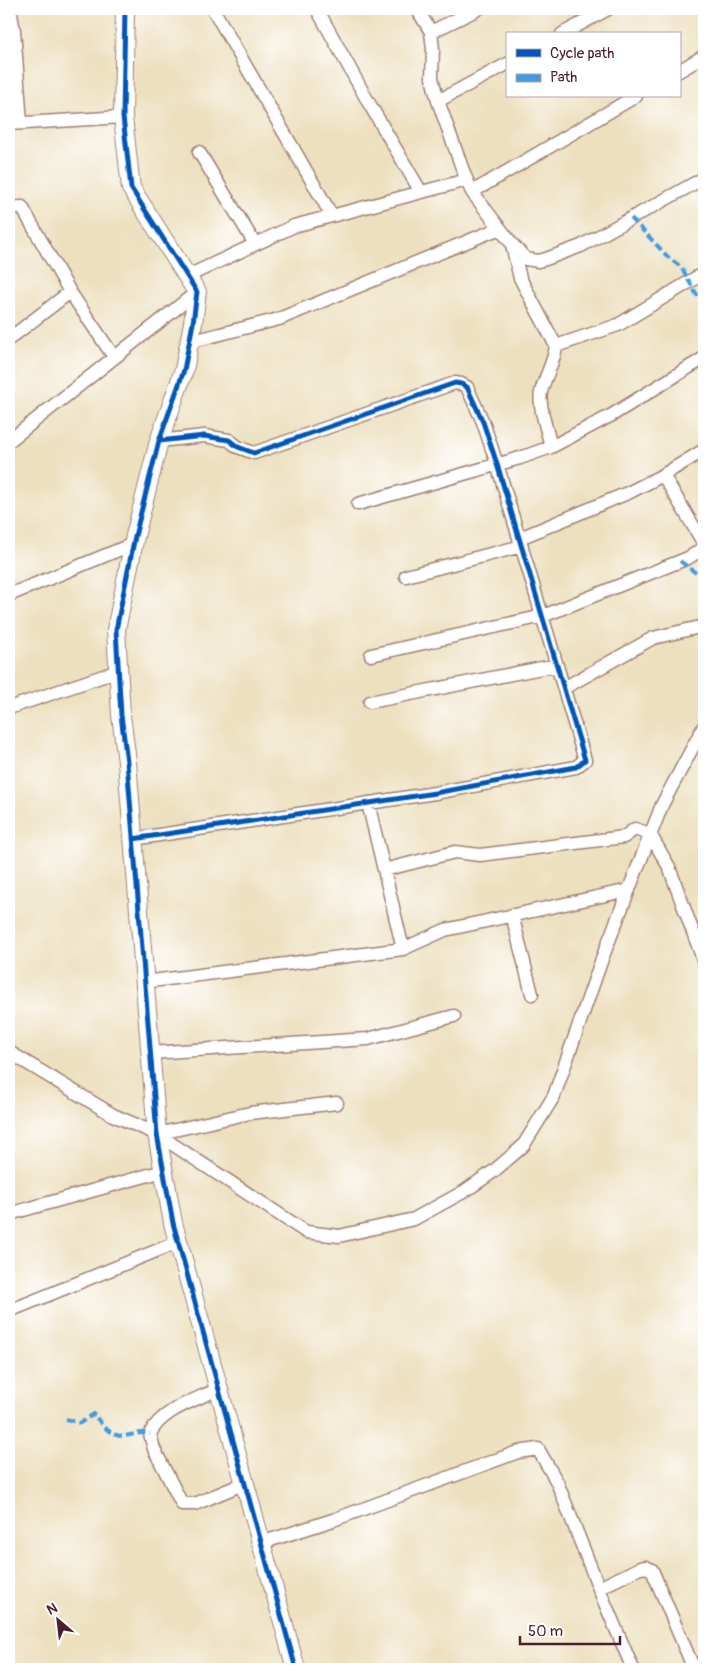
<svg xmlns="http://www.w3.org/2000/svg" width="713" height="1678" font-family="Pangolin,sans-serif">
	<rect width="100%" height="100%" fill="#fff"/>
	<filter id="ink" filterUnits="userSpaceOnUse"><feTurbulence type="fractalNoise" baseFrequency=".02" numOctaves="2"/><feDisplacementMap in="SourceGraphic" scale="10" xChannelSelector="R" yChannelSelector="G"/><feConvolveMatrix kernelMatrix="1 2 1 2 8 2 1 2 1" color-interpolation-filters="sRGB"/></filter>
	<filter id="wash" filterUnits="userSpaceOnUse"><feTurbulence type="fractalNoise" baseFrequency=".0096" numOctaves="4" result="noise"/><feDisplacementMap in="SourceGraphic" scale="20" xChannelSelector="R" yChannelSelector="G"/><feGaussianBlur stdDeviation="1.12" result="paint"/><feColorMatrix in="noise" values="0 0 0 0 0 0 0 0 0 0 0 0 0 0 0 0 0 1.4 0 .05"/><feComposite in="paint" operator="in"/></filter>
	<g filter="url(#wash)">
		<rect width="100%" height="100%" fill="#ede0bf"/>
	</g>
	<g filter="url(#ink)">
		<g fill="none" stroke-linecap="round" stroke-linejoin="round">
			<g stroke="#9c8075" stroke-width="15">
				<path id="street" d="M10,9L14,30L21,123
					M213,9L332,216
					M317,9L370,105L421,192
					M417,9L431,32L433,49L432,78L438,101L465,176L472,192L512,244L526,259L538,261L546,259L581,246L704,178
					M431,32L478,9
					M562,34L608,9
					M679,71L704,56
					M438,101L507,64
					M9,124L123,117
					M199,152L255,244
					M472,192L636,96
					M9,208L22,207L70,292L114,357
					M512,245L520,278L556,346C554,363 545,376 541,392C538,406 548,432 551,447
					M188,276L294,226L467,180
					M9,339L70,292
					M189,342L279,319L500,228
					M556,346L618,325L704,273
					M9,441L197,292
					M663,475L704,544
					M358,504L520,458L551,447L612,415L704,358
					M520,538L630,492L663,475L704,450
					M406,576L522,546
					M9,595L133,544
					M371,655L543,616L688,558L704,548
					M564,688L653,638L704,626
					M370,702L557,665
					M9,708L118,671
					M368,803L403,949
					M133,839L435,793L576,767L585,760L497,464L483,422L467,387L461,384L455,383L254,453L238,447L229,440L204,436L159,441
					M384,870L455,852L480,855L624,837L635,829L650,834L669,867L704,962
					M512,915L532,994
					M144,982L403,949L445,930L629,890
					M9,1052L113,1115L157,1134L306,1232L339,1236L414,1219L465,1191L494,1171L523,1146L554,1096L603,956L662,805L704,726
					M150,1053L368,1039L454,1016
					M157,1134L250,1113L337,1103
					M9,1214L163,1171
					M9,1311L178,1242
					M218,1389C196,1400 161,1410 150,1434L154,1449L182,1504H195L245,1483
					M261,1543L333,1520L518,1452L538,1449L557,1482L604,1601L633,1669
					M599,1588L640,1568L646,1567L652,1570L694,1669"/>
			</g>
			<g stroke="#9c8075" stroke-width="20">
				<path id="secondary" d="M125,9L123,117L131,188L197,292L193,323L184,370L159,441L135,536L116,630L121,715L127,762L157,1134L173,1223L296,1669"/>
			</g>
			<use href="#street" stroke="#fff" stroke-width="12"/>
			<use href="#secondary" stroke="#fff" stroke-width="18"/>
			<path stroke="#409be1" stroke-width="4" stroke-dasharray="8 4" stroke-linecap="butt" d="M631,218L669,258L681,267L697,295L704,302
				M680,561L704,579
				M66,1419L80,1423L94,1414C100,1423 110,1436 122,1436C132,1436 138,1431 150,1434"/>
			<g stroke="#fff" stroke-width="8">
				<path id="cycleway" d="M125,9L123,117L131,188L197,292L193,323L184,370L159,441L135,536L116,630L121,715L127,762L157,1134L173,1223L296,1669
					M133,839L435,793L576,767L585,760L497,464L483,422L467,387L461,384L455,383L254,453L238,447L229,440L204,436L159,441"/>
			</g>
			<use href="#cycleway" stroke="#0057b8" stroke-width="5"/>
		</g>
	</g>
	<rect width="713" height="1678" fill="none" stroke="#fff" stroke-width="30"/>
	<rect x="506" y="32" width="175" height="65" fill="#ffffff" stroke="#b7a5aa"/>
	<rect x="516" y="49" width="25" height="8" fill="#0057b8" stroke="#b7a5aa"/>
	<text x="550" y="58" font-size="15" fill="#4a1f2b">Cycle path</text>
	<rect x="516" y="74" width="25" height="8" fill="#409be1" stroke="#b7a5aa"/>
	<text x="550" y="82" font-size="15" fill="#4a1f2b">Path</text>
	<g transform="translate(58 1620) rotate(332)" stroke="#ffffff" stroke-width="4" paint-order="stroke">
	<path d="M0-4L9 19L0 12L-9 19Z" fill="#4a1f2b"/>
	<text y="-8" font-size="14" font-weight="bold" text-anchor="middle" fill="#4a1f2b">N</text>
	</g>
	<path d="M520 1636v8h100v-8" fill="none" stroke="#4a1f2b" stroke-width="2.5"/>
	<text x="528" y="1636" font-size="15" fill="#4a1f2b" stroke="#ffffff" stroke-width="4" paint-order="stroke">50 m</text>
</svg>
